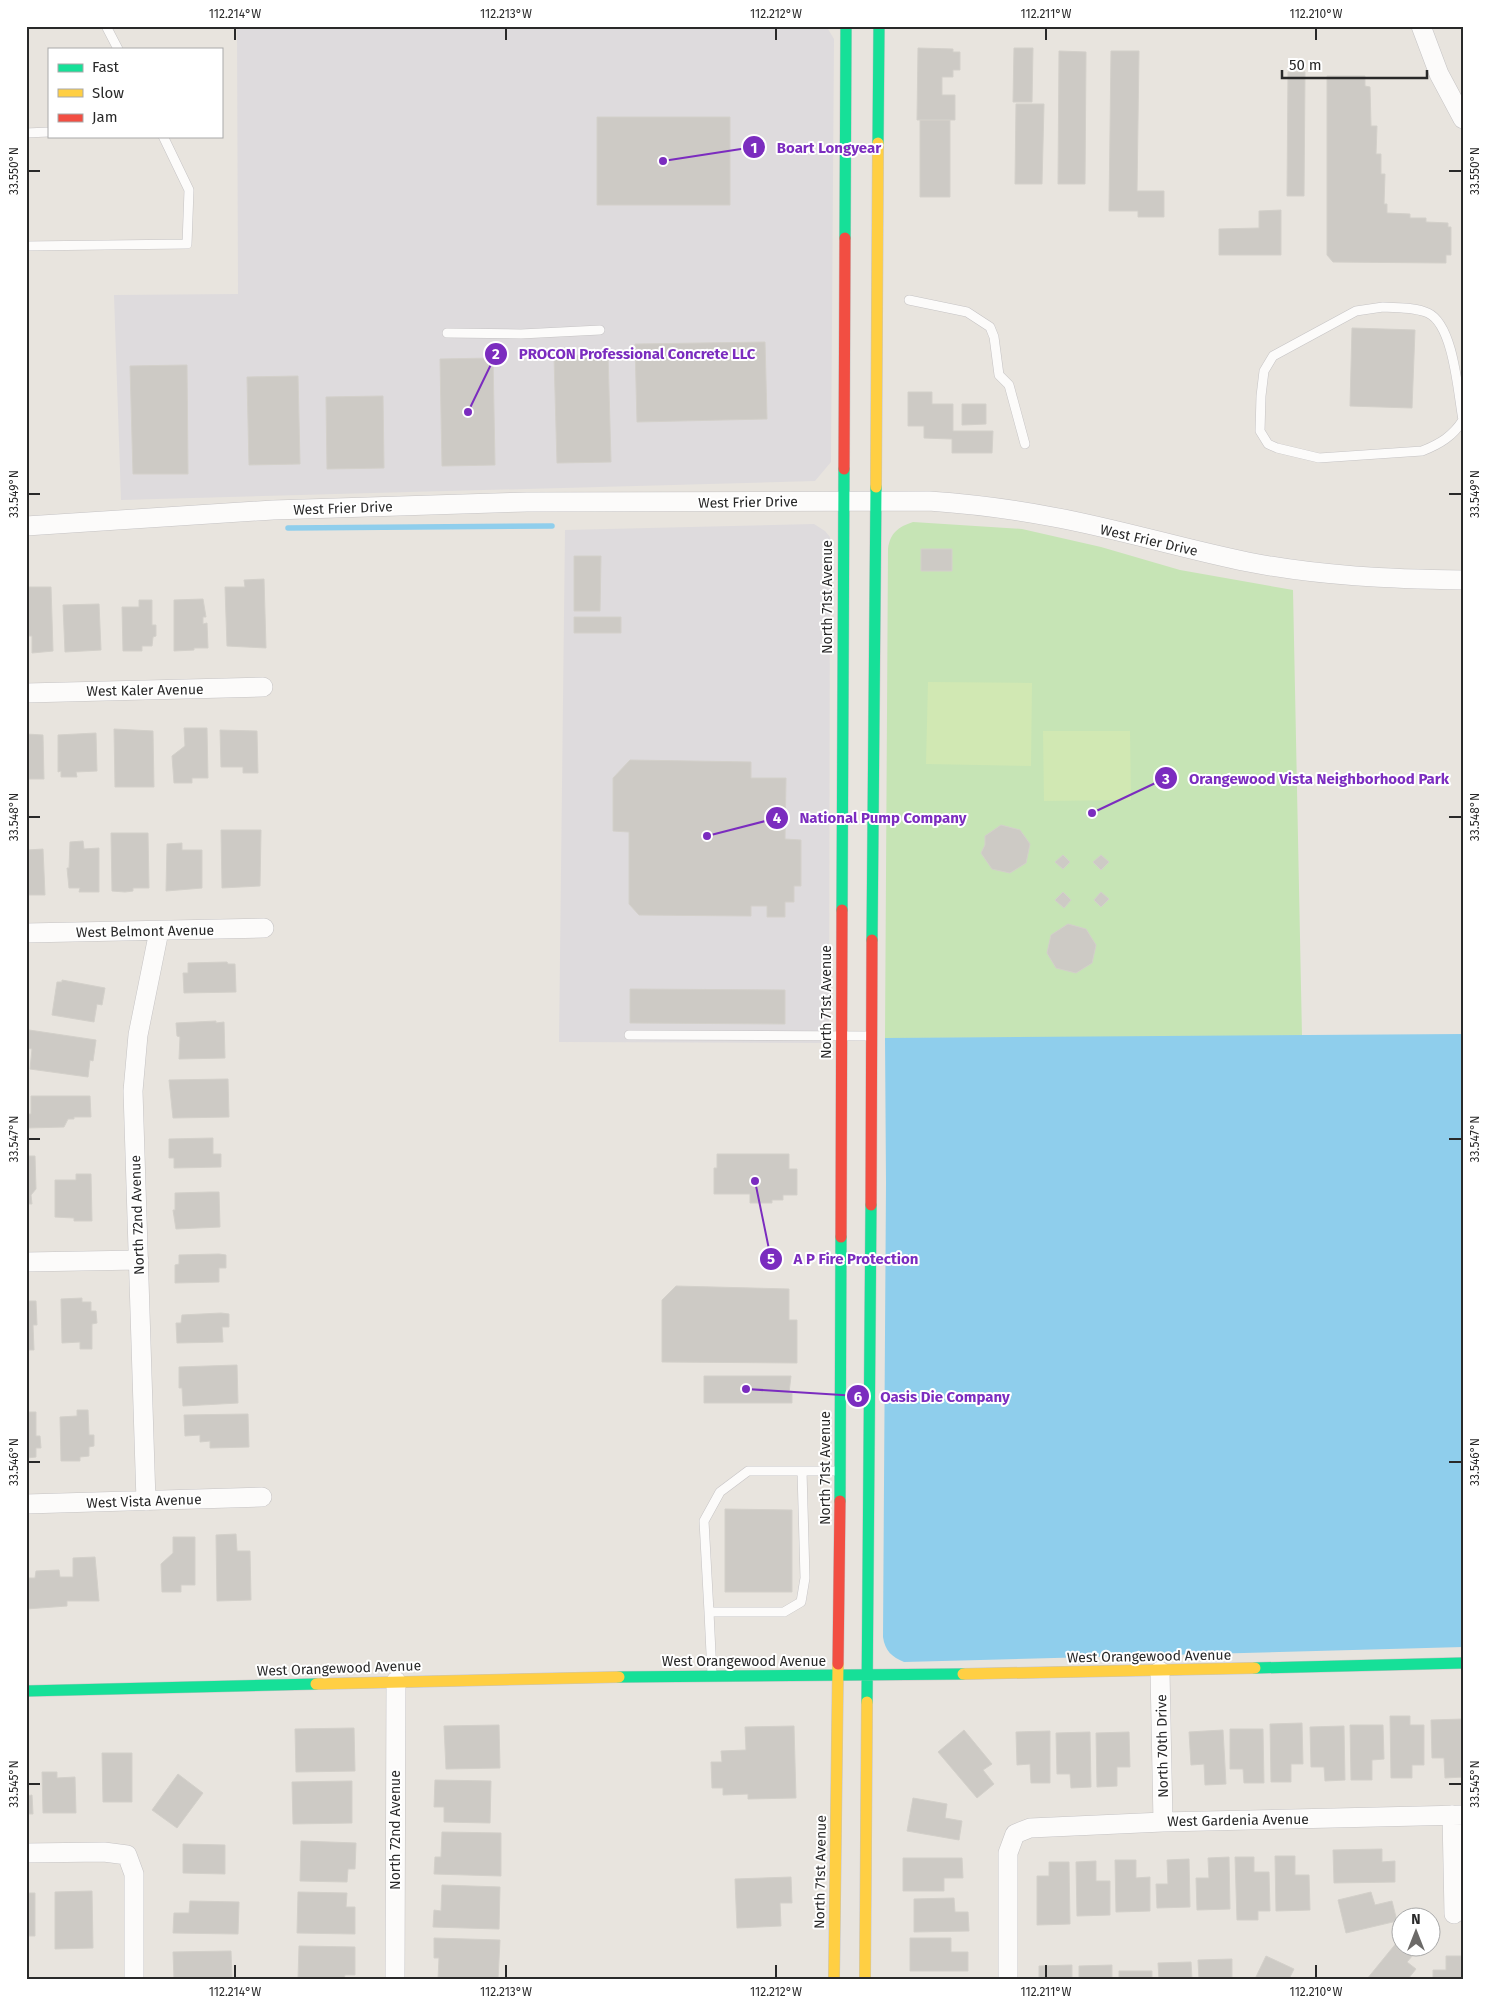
<svg xmlns="http://www.w3.org/2000/svg" width="1489" height="2005" font-family="'Fira Sans',sans-serif">
	<rect width="100%" height="100%" fill="#e8e4de"/>
	<path fill="#dedbdd" d="M365,26H824L828,29L834,39L831,462L815,481L121,500L114,295L238,294L237,28Z
		M814,524L825,531L830,537L829,1043L559,1042L565,530Z"/>
	<path fill="#c6e4b5" d="M913,522L1022,529L1101,547L1180,570L1293,590L1302,1037L885,1038L888,549C890,533 898,527 913,522Z"/>
	<path fill="#d1e8b3" d="M928,682L1032,683L1031,766L926,764Z
		M1043,731H1130L1131,800L1044,801Z"/>
	<path fill="#8fceec" d="M1463,1034V1647L904,1662C892,1657 885,1651 883,1637L886,1183L885,1038Z"/>
	<g fill="none" stroke-linecap="round" stroke-linejoin="round">
		<path stroke="#8fceec" stroke-width="5.5" d="M288,528L552,526"/>
	</g>
	<path fill="#cdcac5" stroke="#d3d0ca" d="M918,48L953,49V52H960V70H953V77H942V95H955V120H917Z
		M1014,48H1033L1032,102H1013Z
		M1059,51L1086,52L1085,184H1058Z
		M1111,51H1139L1137,191H1164V217H1138V211H1109Z
		M1288,72H1305L1304,196H1287Z
		M1327,76H1365V86L1370,87L1371,126H1377L1376,154H1381V174H1385L1384,204H1387V213L1410,214V218H1426V222L1448,223V227H1451V255H1446V263L1333,262L1327,255Z
		M1016,104H1044L1042,184H1015Z
		M597,117H730V205H597Z
		M920,120H950V197H920Z
		M1281,210V255H1219V229L1259,228V211Z
		M1352,328L1415,330L1412,408L1350,406Z
		M765,342L767,419L637,422L635,344Z
		M608,354L611,462L557,463L554,356Z
		M493,358L495,465L442,466L440,359Z
		M187,365L188,474H133L130,366Z
		M298,376L300,464L249,465L247,377Z
		M908,392H932V404H953V431H993L992,453H952V439L924,438V426H908Z
		M383,396L384,468L327,469L326,397Z
		M962,404H986V424L962,425Z
		M921,549H952V571H921Z
		M574,556H601L600,611H574Z
		M264,579L266,648L227,646L225,587H245L244,580Z
		M26,587H51L53,651L32,653V636H26Z
		M203,599L206,617H203V624L207,623L208,648H194V650L174,651V600Z
		M139,600H152V625H156V636L153,637L152,646H142V651H123L122,607H139Z
		M99,604L101,650L65,652L63,605Z
		M574,617H621V633H574Z
		M184,728H207L208,778H192V783H174L172,756L185,746Z
		M114,729L153,731L154,787H115Z
		M220,730L257,731L258,773H243V767H221Z
		M96,733L97,771L76,772L77,777H61V771L58,772V735Z
		M26,734L43,735L44,779H26Z
		M630,760L751,762V778H786L785,839L801,840V886H794V902H785V917H767V906H751V916L639,915L629,904V832L613,831V778Z
		M1001,825L1020,830L1030,844L1026,863L1010,873L992,869L981,853L985,845V836Z
		M221,830H261L260,886L222,888Z
		M111,833H148L149,888H133V891L125,892L112,891Z
		M83,841L84,849L99,848V892H79L80,888H69L67,868H69L70,842Z
		M26,843L28,850L43,849L45,895H26Z
		M182,843V850H202V888L166,891L167,844Z
		M1063,855L1070,862L1063,869L1055,862Z
		M1101,855L1109,862L1101,870L1093,862Z
		M1063,892L1071,900L1064,908L1055,900Z
		M1101,892L1109,899L1101,907L1094,900Z
		M1068,924L1086,929L1096,945L1092,963L1076,973L1056,968L1047,953L1051,935Z
		M227,962L228,964H235L236,992L184,993L183,973H188V963Z
		M62,980L105,988L102,1005L97,1004L94,1022L52,1015L57,982H62Z
		M630,989L785,990V1024L630,1023Z
		M216,1021V1023L224,1022L225,1058L179,1059L180,1037L177,1036L176,1023Z
		M29,1030L96,1040L93,1061L90,1060L88,1077L30,1069L32,1049L26,1048Z
		M228,1079L229,1117L173,1118L169,1080Z
		M31,1096H90L91,1117H74V1119H68L64,1127L27,1128L26,1114H31Z
		M213,1138V1154H221V1167L174,1168V1158H169V1139Z
		M717,1154H789V1169H797V1195H783V1200H772V1203H750V1194H714V1168H717Z
		M26,1156H35L36,1189L31,1195L32,1204H26Z
		M76,1174H91L92,1221H74V1218L55,1217V1180H76Z
		M211,1192H219L220,1227L176,1229L173,1210H175V1193Z
		M219,1254L226,1255V1268H219V1282L175,1283V1265L179,1264V1255Z
		M676,1286L789,1289V1320H797V1363L662,1362V1300Z
		M82,1298V1302H91V1311H96L97,1323L92,1324V1349H80V1342L62,1343L61,1299Z
		M26,1301H36L37,1325H33L34,1350H26Z
		M221,1313L229,1314V1327H222L223,1342L177,1343L176,1323H181L182,1315Z
		M237,1365L238,1403L183,1406L182,1388H179V1367Z
		M704,1376H791L789,1393H792V1403H704Z
		M77,1410H88L89,1435H94V1446L89,1447V1456L80,1457V1461H61L60,1417L77,1416Z
		M26,1412H36V1436H40L41,1448H36V1457L27,1458L26,1462Z
		M248,1414L249,1447L210,1448V1441L200,1442V1435L185,1436L184,1415Z
		M725,1509L792,1510V1592H725Z
		M236,1534L237,1551H250L251,1600L217,1601L216,1535Z
		M173,1537H195V1585H181V1592H162L161,1564L173,1553Z
		M95,1557L99,1601H67V1606L26,1609V1578H35L36,1571L59,1570L60,1577H73V1558Z
		M1390,1716H1410V1725H1424V1765H1412V1778H1391Z
		M1463,1719V1777L1445,1778L1444,1758H1432L1431,1720Z
		M1302,1723L1303,1764H1291V1782H1271L1270,1724Z
		M499,1725L500,1768L446,1769L444,1726Z
		M1350,1725H1383L1384,1759L1372,1760V1780H1351Z
		M794,1726L796,1798L748,1799V1794L723,1795V1788H712L711,1762H722L721,1751L746,1750L745,1727Z
		M1344,1726L1345,1780L1325,1781L1324,1767H1311L1310,1727Z
		M354,1728L355,1771L296,1772L295,1729Z
		M1230,1729H1263L1264,1783H1244L1243,1769H1230Z
		M964,1730L992,1764L983,1770L994,1784L977,1798L938,1752Z
		M1223,1730L1226,1784L1205,1785L1204,1764L1191,1765L1189,1732Z
		M1050,1731V1783H1031L1030,1764L1017,1765L1016,1732Z
		M1090,1732L1091,1787L1071,1788L1070,1774H1057L1056,1733Z
		M1129,1732L1130,1767H1117V1786L1097,1787L1096,1733Z
		M102,1753H132V1802H103Z
		M42,1772H57V1778L75,1777L76,1813H43Z
		M178,1774L203,1793L177,1828L152,1810Z
		M435,1780L491,1781L490,1823L444,1822V1807H434Z
		M352,1781V1823L293,1824L292,1782Z
		M32,1795L33,1814H26V1796Z
		M913,1798L947,1804L945,1818L962,1821L959,1840L907,1831Z
		M442,1832L501,1833V1876L434,1874L435,1857H441Z
		M301,1841L356,1843L355,1869H348L347,1882L300,1881Z
		M183,1844L225,1845V1874L183,1873Z
		M1382,1849V1862L1395,1861V1882L1334,1883L1333,1850Z
		M1275,1856H1295V1875H1309L1310,1910L1276,1911Z
		M1229,1857L1230,1909L1197,1910L1196,1878H1209L1208,1858Z
		M1235,1857H1254V1872H1269L1270,1911H1258V1920H1237Z
		M903,1858H962L963,1878H944V1891H903Z
		M1189,1859L1190,1907L1157,1908L1156,1884H1168L1167,1860Z
		M1115,1860H1136V1878L1150,1877V1911L1116,1912Z
		M1096,1861V1881H1110V1915L1077,1916L1076,1862Z
		M1049,1862H1069L1070,1924L1037,1925V1876H1049Z
		M791,1877L792,1903H780L781,1926L737,1928L735,1879Z
		M442,1885L500,1887L499,1929L433,1927L434,1910L441,1911Z
		M92,1891L93,1948L55,1949V1892Z
		M298,1892L347,1893L346,1907H355V1934L297,1933Z
		M1371,1892L1375,1905L1392,1901L1397,1921L1346,1933L1338,1900Z
		M26,1893H35V1936H26Z
		M954,1898L955,1912H968L969,1931L914,1932V1899Z
		M190,1901L239,1902L238,1934L173,1933L174,1913H189Z
		M1402,1936V1948H1419L1407,1962L1416,1969L1408,1979H1367Z
		M434,1938L500,1940L498,1979H438L439,1958H434Z
		M910,1938H951V1952H968V1971H910Z
		M299,1946L355,1947V1975H345L344,1979H298Z
		M231,1951L232,1979H174L173,1952Z
		M1266,1956L1294,1969L1289,1979H1255Z
		M1446,1956H1463V1979H1433V1970H1446Z
		M1232,1959V1979H1199L1198,1960Z
		M1191,1962L1192,1979H1159L1158,1963Z
		M1072,1965V1979H1039V1966Z
		M1112,1965V1979H1079V1966Z
		M1119,1971H1152V1979H1119Z"/>
	<g fill="none" stroke-linecap="round" stroke-linejoin="round">
		<g stroke="#c5c3c4" stroke-width="10">
			<path id="lane" d="M106,26L118,49
				M26,133L49,132
				M26,246L187,244L189,190L163,136
				M909,300L967,312L990,327L994,337L999,375L1009,385L1025,444
				M1383,307C1398,308 1415,307 1428,313C1454,325 1458,394 1463,420C1453,436 1440,444 1422,451L1319,458L1277,448L1268,444L1260,431L1261,396L1264,371L1273,356L1356,311Z
				M447,333L521,334L600,330
				M629,1035L868,1036
				M709,1612L704,1521L720,1492L748,1471H802
				M712,1674L709,1612H784L801,1602L805,1578L802,1471H838"/>
		</g>
		<g stroke="#c5c3c4" stroke-width="20">
			<path id="street" d="M1421,26L1439,74L1463,119
				M26,526L273,510L527,502L929,501C971,504 1012,509 1053,517C1119,529 1183,549 1248,562C1319,576 1391,579 1463,580
				M26,693L263,687
				M26,933L264,928
				M26,1262L139,1260
				M146,1501L133,1091L138,1035L159,931
				M26,1504L262,1497
				M1160,1671L1163,1822
				M1452,1815L1454,1914
				M26,1853L104,1852L127,1855L134,1874V1979
				M395,1979L396,1681
				M1008,1979V1853L1015,1834L1030,1828L1163,1822L1463,1815"/>
		</g>
		<g stroke="#c5c3c4" stroke-width="12">
			<path id="fast" d="M878,143L879,26
				M845,238L846,26
				M842,910L844,469
				M872,940L876,487
				M840,1501L841,1237
				M1255,1668L1463,1663
				M619,1677L963,1674
				M26,1691L316,1684
				M867,1702L871,1205"/>
		</g>
		<g stroke="#c5c3c4" stroke-width="12">
			<path id="slow" d="M876,487L878,143
				M963,1674L1255,1668
				M316,1684L619,1677
				M834,1979L838,1664
				M865,1979L867,1702"/>
		</g>
		<g stroke="#c5c3c4" stroke-width="12">
			<path id="jam" d="M844,469L845,238
				M871,1205L872,940
				M841,1237L842,910
				M838,1664L840,1501"/>
		</g>
		<use href="#lane" stroke="#fcfbfa" stroke-width="9"/>
		<use href="#street" stroke="#fcfbfa" stroke-width="19"/>
		<use href="#fast" stroke="#16e098" stroke-width="11"/>
		<use href="#slow" stroke="#ffcf43" stroke-width="11"/>
		<use href="#jam" stroke="#f24e42" stroke-width="11"/>
	</g>
	<path fill="none" stroke="#292929" stroke-width="2" d="M235,28V40M506,28V40M776,28V40M1046,28V40M1316,28V40M28,171H40M1449,171H1462M28,494H40M1449,494H1462M28,817H40M1449,817H1462M28,1139H40M1449,1139H1462M28,1462H40M1449,1462H1462M28,1784H40M1449,1784H1462M235,1965V1978M506,1965V1978M776,1965V1978M1046,1965V1978M1316,1965V1978"/>
	<g text-anchor="middle" stroke-width="4" stroke-linejoin="round" paint-order="stroke">
		<g font-size="14" fill="#292929" stroke="#fff">
			<text transform="translate(748 502) rotate(-1)" y="5">West Frier Drive</text>
			<text transform="translate(343 508) rotate(-2)" y="5">West Frier Drive</text>
			<text transform="translate(1149 540) rotate(13)" y="5">West Frier Drive</text>
			<text transform="translate(827 597) rotate(-90)" y="5">North 71st Avenue</text>
			<text transform="translate(145 690) rotate(-1)" y="5">West Kaler Avenue</text>
			<text transform="translate(145 931) rotate(-1)" y="5">West Belmont Avenue</text>
			<text transform="translate(826 1002) rotate(-90)" y="5">North 71st Avenue</text>
			<text transform="translate(137 1215) rotate(-92)" y="5">North 72nd Avenue</text>
			<text transform="translate(825 1468) rotate(-90)" y="5">North 71st Avenue</text>
			<text transform="translate(144 1501) rotate(-2)" y="5">West Vista Avenue</text>
			<text transform="translate(1149 1656) rotate(-1)" y="5">West Orangewood Avenue</text>
			<text x="744" y="1666">West Orangewood Avenue</text>
			<text transform="translate(339 1668) rotate(-2)" y="5">West Orangewood Avenue</text>
			<text transform="translate(1162 1746) rotate(-91)" y="5">North 70th Drive</text>
			<text transform="translate(1238 1820) rotate(-1)" y="5">West Gardenia Avenue</text>
			<text transform="translate(395 1830) rotate(-90)" y="5">North 72nd Avenue</text>
			<text transform="translate(820 1872) rotate(-89)" y="5">North 71st Avenue</text>
		</g>
	</g>
	<path fill="none" stroke="#7b2cbf" stroke-width="2" d="M663 161L754 147M468 412L496 354M1092 813L1166 778M707 836L777 818M755 1181L771 1259M746 1389L858 1396"/>
	<g fill="#7b2cbf" stroke="#fff" stroke-width="2">
		<circle cx="663" cy="161" r="5"/>
		<circle cx="468" cy="412" r="5"/>
		<circle cx="1092" cy="813" r="5"/>
		<circle cx="707" cy="836" r="5"/>
		<circle cx="755" cy="1181" r="5"/>
		<circle cx="746" cy="1389" r="5"/>
		<circle cx="754" cy="147" r="12"/>
		<circle cx="496" cy="354" r="12"/>
		<circle cx="1166" cy="778" r="12"/>
		<circle cx="777" cy="818" r="12"/>
		<circle cx="771" cy="1259" r="12"/>
		<circle cx="858" cy="1396" r="12"/>
	</g>
	<g font-size="15" text-anchor="middle" font-weight="bold" fill="#fff">
		<text x="754" y="153">1</text>
		<text x="496" y="359">2</text>
		<text x="1166" y="784">3</text>
		<text x="777" y="823">4</text>
		<text x="771" y="1264">5</text>
		<text x="858" y="1402">6</text>
	</g>
	<g font-size="15" text-anchor="middle" font-weight="bold" fill="#7b2cbf" stroke="#fff" stroke-width="4" stroke-linejoin="round" paint-order="stroke">
		<text x="829" y="153">Boart Longyear</text>
		<text x="637" y="359">PROCON Professional Concrete LLC</text>
		<text x="1319" y="784">Orangewood Vista Neighborhood Park</text>
		<text x="883" y="823">National Pump Company</text>
		<text x="856" y="1264">A P Fire Protection</text>
		<text x="945" y="1402">Oasis Die Company</text>
	</g>
	<rect width="1489" height="2005" fill="none" stroke="#ffffff" stroke-width="55"/>
	<rect x="48" y="48" width="175" height="90" fill="#ffffff" stroke="#a9a9a9"/>
	<rect x="58" y="64" width="25" height="8" fill="#16e098" stroke="#a9a9a9"/>
	<text x="92" y="72" font-size="15" fill="#292929">Fast</text>
	<rect x="58" y="89" width="25" height="8" fill="#ffcf43" stroke="#a9a9a9"/>
	<text x="92" y="98" font-size="15" fill="#292929">Slow</text>
	<rect x="58" y="114" width="25" height="8" fill="#f24e42" stroke="#a9a9a9"/>
	<text x="92" y="122" font-size="15" fill="#292929">Jam</text>
	<g transform="translate(1416 1932)"><circle r="24" fill="#ffffff" stroke="#a9a9a9"/>
	<path d="M0-4L9 19L0 12L-9 19Z" fill="#6c6a68"/>
	<text y="-8" font-size="14" font-weight="bold" text-anchor="middle" fill="#292929">N</text>
	</g>
	<path d="M1282 70v8h145v-8" fill="none" stroke="#292929" stroke-width="2.5"/>
	<text x="1289" y="70" font-size="15" fill="#292929" stroke="#ffffff" stroke-width="4" paint-order="stroke">50 m</text>
	<rect x="28" y="28" width="1434" height="1950" fill="none" stroke="#292929" stroke-width="2"/>
	<g font-size="12" text-anchor="middle" fill="#292929">
		<text x="235" y="18">112.214°W</text>
		<text x="506" y="18">112.213°W</text>
		<text x="776" y="18">112.212°W</text>
		<text x="1046" y="18">112.211°W</text>
		<text x="1316" y="18">112.210°W</text>
		<text transform="translate(14 171) rotate(-90)" y="4">33.550°N</text>
		<text transform="translate(1475 171) rotate(-90)" y="4">33.550°N</text>
		<text transform="translate(14 494) rotate(-90)" y="4">33.549°N</text>
		<text transform="translate(1475 494) rotate(-90)" y="4">33.549°N</text>
		<text transform="translate(14 817) rotate(-90)" y="4">33.548°N</text>
		<text transform="translate(1475 817) rotate(-90)" y="4">33.548°N</text>
		<text transform="translate(14 1139) rotate(-90)" y="4">33.547°N</text>
		<text transform="translate(1475 1139) rotate(-90)" y="4">33.547°N</text>
		<text transform="translate(14 1462) rotate(-90)" y="4">33.546°N</text>
		<text transform="translate(1475 1462) rotate(-90)" y="4">33.546°N</text>
		<text transform="translate(14 1784) rotate(-90)" y="4">33.545°N</text>
		<text transform="translate(1475 1784) rotate(-90)" y="4">33.545°N</text>
		<text x="235" y="1996">112.214°W</text>
		<text x="506" y="1996">112.213°W</text>
		<text x="776" y="1996">112.212°W</text>
		<text x="1046" y="1996">112.211°W</text>
		<text x="1316" y="1996">112.210°W</text>
	</g>
</svg>
